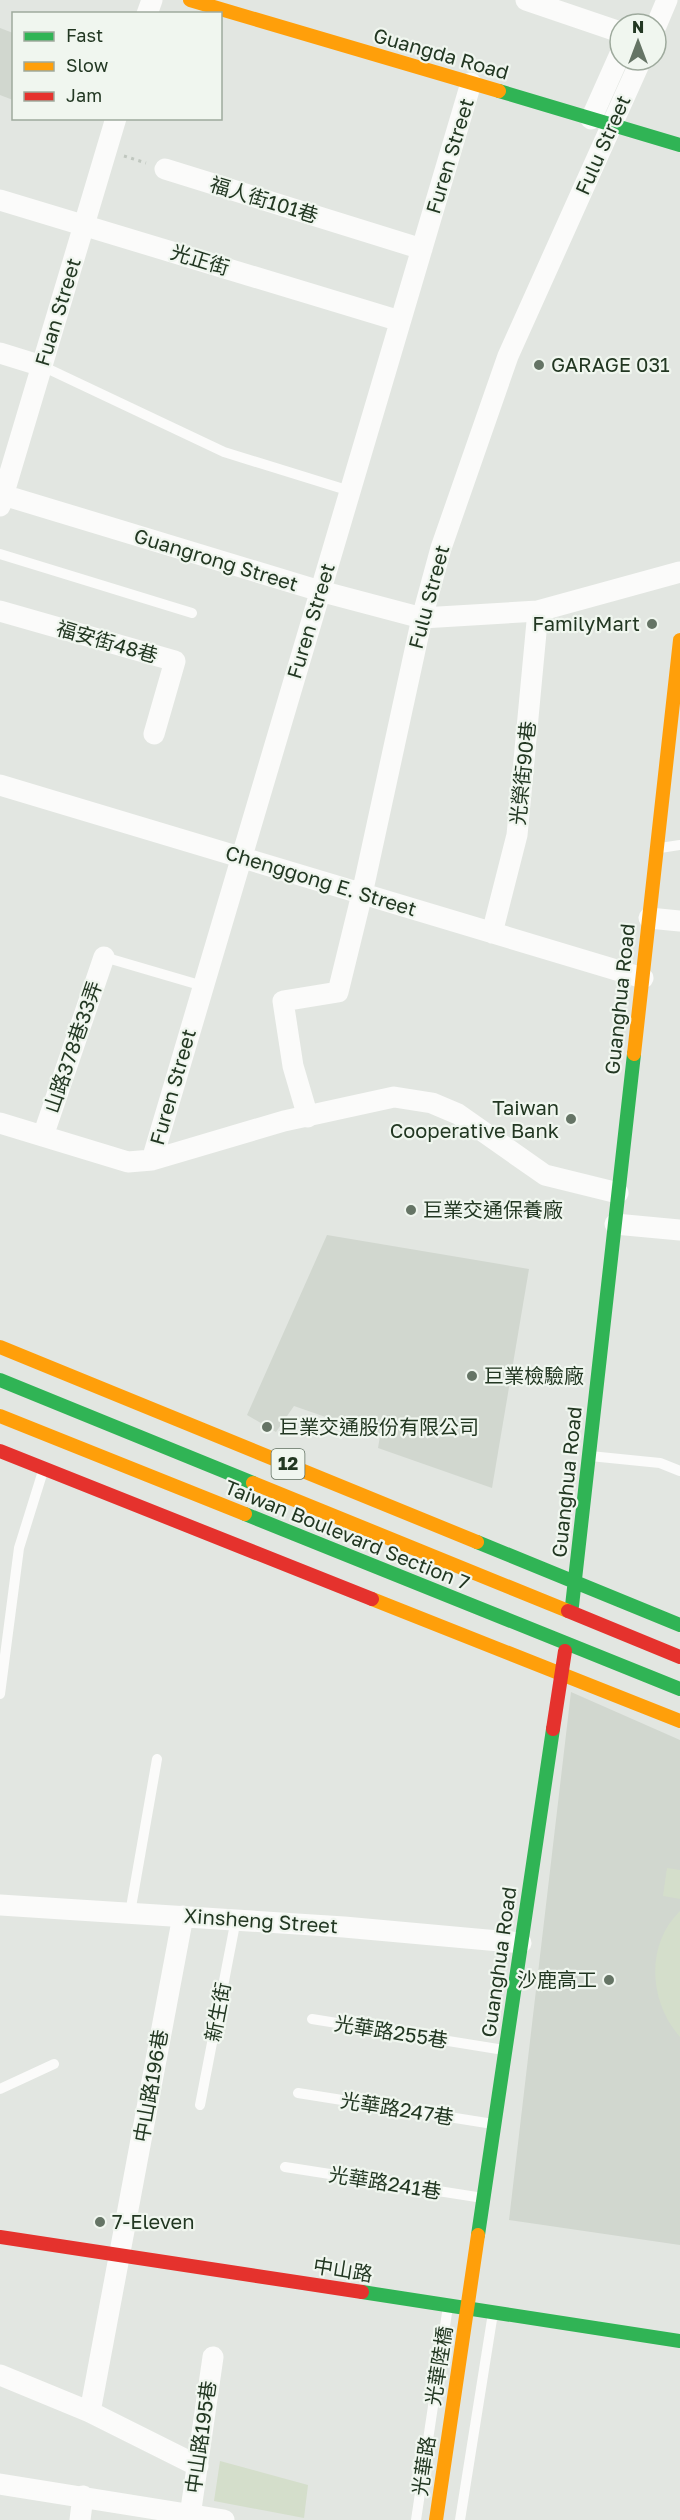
<svg xmlns="http://www.w3.org/2000/svg" width="680" height="2520" font-family="'Golos Text','Noto Sans TC',sans-serif">
	<rect width="100%" height="100%" fill="#e2e6e1"/>
	<path fill="#d1d7cf" d="M0,28L13,33V100L0,95Z
		M327,1235L529,1269L492,1488L378,1448L380,1436L294,1406L276,1432L247,1415Z
		M571,1692L680,1740V2245L509,2220Z"/>
	<path fill="#d4decb" d="M667,1868L680,1870V1899L663,1896Z
		M680,1911V2037C649,2002 645,1945 680,1911Z
		M220,2461L308,2485L304,2518L214,2501Z"/>
	<g fill="none" stroke-linecap="round" stroke-linejoin="round">
		<path stroke="#c0c7bf" stroke-width="3" stroke-dasharray="3 4.5" stroke-linecap="butt" d="M124,156L146,163"/>
		<path stroke="#fbfbfa" stroke-width="10" d="M42,366L224,452L350,491
			M0,554L192,613
			M660,848L680,845
			M104,957L203,986
			M590,1456L660,1463L680,1471
			M0,1694L19,1548L43,1471
			M130,1913L157,1759
			M312,2019L504,2050
			M0,2089L54,2064
			M298,2093L493,2124
			M200,2105L236,1919
			M285,2167L483,2198
			M416,2520L448,2306
			M460,2520L493,2313"/>
		<path stroke="#fbfbfa" stroke-width="21" d="M526,0L620,32
			M147,14L152,0
			M656,26L667,0
			M591,119L620,54
			M165,169L422,249
			M0,200L400,321
			M0,353L42,366
			M0,494L320,591L422,618L538,611L680,572
			M0,506L116,118
			M0,611L175,661L154,734
			M0,785L643,978
			M649,918L680,921
			M492,933L517,835L538,611
			M308,1117L293,1066L283,1001L338,992L362,894L422,618L441,548L508,356L641,60
			M0,1123L128,1162L152,1160L284,1121L394,1097L432,1103L458,1114L545,1175L618,1193
			M43,1136L104,957
			M152,1160L471,83
			M615,1224L680,1230
			M0,1905L344,1927L521,1943
			M0,2375L90,2412L198,2466
			M90,2412L183,1916
			M0,2484L224,2520
			M190,2516L213,2357
			M80,2520L83,2496"/>
		<path stroke="#30b455" stroke-width="14" d="M499,91L680,145
			M0,1380L253,1483
			M245,1514L680,1689
			M477,1542L680,1625
			M572,1606L634,1054
			M478,2235L553,1729
			M362,2292L680,2341"/>
		<path stroke="#ff9f0a" stroke-width="14" d="M190,0L499,91
			M634,1054L680,640
			M0,1347L477,1542
			M0,1416L245,1514
			M253,1483L568,1611
			M372,1599L680,1721
			M436,2520L478,2235"/>
		<path stroke="#e5322d" stroke-width="14" d="M0,1451L372,1599
			M568,1611L680,1657
			M553,1729L565,1651
			M0,2237L362,2292"/>
	</g>
	<g fill="#657465" stroke="#f0f6ef" stroke-width="2">
		<circle cx="539" cy="365" r="6"/>
		<circle cx="652" cy="624" r="6"/>
		<circle cx="571" cy="1119" r="6"/>
		<circle cx="411" cy="1210" r="6"/>
		<circle cx="472" cy="1376" r="6"/>
		<circle cx="267" cy="1427" r="6"/>
		<circle cx="609" cy="1980" r="6"/>
		<circle cx="100" cy="2222" r="6"/>
	</g>
	<g text-anchor="middle" stroke-width="4.5" stroke-linejoin="round" paint-order="stroke">
		<rect fill="#f0f6ef" stroke="#607060" stroke-width="1.5" x="271.5" y="1449" width="33" height="30" rx="4.5"/>
		<g font-size="18" font-weight="bold" fill="#223722">
			<text x="288" y="1470">12</text>
		</g>
		<g font-size="20" fill="#223722" stroke="#f0f6ef">
			<text transform="translate(441 54) rotate(16)" y="7">Guangda Road</text>
			<text transform="translate(603 145) rotate(-66)" y="7">Fulu Street</text>
			<text transform="translate(450 156) rotate(-73)" y="7">Furen Street</text>
			<text transform="translate(264 200) rotate(17)" y="7">福人街101巷</text>
			<text transform="translate(200 260) rotate(17)" y="7">光正街</text>
			<text transform="translate(58 312) rotate(-73)" y="7">Fuan Street</text>
			<text transform="translate(216 560) rotate(17)" y="7">Guangrong Street</text>
			<text transform="translate(429 597) rotate(-75)" y="7">Fulu Street</text>
			<text transform="translate(311 621) rotate(-73)" y="7">Furen Street</text>
			<text transform="translate(107 642) rotate(16)" y="7">福安街48巷</text>
			<text transform="translate(523 773) rotate(-84)" y="7">光榮街90巷</text>
			<text transform="translate(321 881) rotate(17)" y="7">Chenggong E. Street</text>
			<text transform="translate(620 999) rotate(-84)" y="7">Guanghua Road</text>
			<text transform="translate(73 1047) rotate(-71)" y="7">山路378巷33弄</text>
			<text transform="translate(173 1087) rotate(-74)" y="7">Furen Street</text>
			<text transform="translate(567 1482) rotate(-84)" y="7">Guanghua Road</text>
			<text transform="translate(347 1535) rotate(22)" y="7">Taiwan Boulevard Section 7</text>
			<text transform="translate(261 1921) rotate(4)" y="7">Xinsheng Street</text>
			<text transform="translate(499 1962) rotate(-82)" y="7">Guanghua Road</text>
			<text transform="translate(218 2012) rotate(-79)" y="7">新生街</text>
			<text transform="translate(391 2032) rotate(9)" y="7">光華路255巷</text>
			<text transform="translate(151 2086) rotate(-80)" y="7">中山路196巷</text>
			<text transform="translate(397 2109) rotate(9)" y="7">光華路247巷</text>
			<text transform="translate(385 2183) rotate(9)" y="7">光華路241巷</text>
			<text transform="translate(343 2270) rotate(9)" y="7">中山路</text>
			<text transform="translate(439 2366) rotate(-81)" y="7">光華陸橋</text>
			<text transform="translate(201 2437) rotate(-82)" y="7">中山路195巷</text>
			<text transform="translate(424 2466) rotate(-82)" y="7">光華路</text>
		</g>
		<g font-size="20" fill="#223722" stroke="#f0f6ef" text-anchor="start">
			<text x="551" y="372">GARAGE 031</text>
			<text x="640" y="631" text-anchor="end">FamilyMart</text>
			<text x="559" y="1115" text-anchor="end">Taiwan<tspan x="559" dy="23">Cooperative Bank</tspan></text>
			<text x="423" y="1217">巨業交通保養廠</text>
			<text x="484" y="1383">巨業檢驗廠</text>
			<text x="279" y="1434">巨業交通股份有限公司</text>
			<text x="597" y="1987" text-anchor="end">沙鹿高工</text>
			<text x="112" y="2229">7-Eleven</text>
		</g>
	</g>
	<rect x="12" y="12" width="210" height="108" fill="#f0f6ef" stroke="#9eaa9d" stroke-width="1.5"/>
	<rect x="24" y="32" width="30" height="9" fill="#30b455" stroke="#9eaa9d" stroke-width="1.5"/>
	<text x="66" y="42" font-size="18" fill="#223722">Fast</text>
	<rect x="24" y="62" width="30" height="9" fill="#ff9f0a" stroke="#9eaa9d" stroke-width="1.5"/>
	<text x="66" y="72" font-size="18" fill="#223722">Slow</text>
	<rect x="24" y="92" width="30" height="9" fill="#e5322d" stroke="#9eaa9d" stroke-width="1.5"/>
	<text x="66" y="102" font-size="18" fill="#223722">Jam</text>
	<g transform="translate(638 42)"><circle r="28" fill="#f0f6ef" stroke="#9eaa9d" stroke-width="1.5"/>
	<path d="M0-4.5L10 22L0 15L-10 22Z" fill="#657465"/>
	<text y="-9" font-size="16" font-weight="bold" text-anchor="middle" fill="#223722">N</text>
	</g>
</svg>
